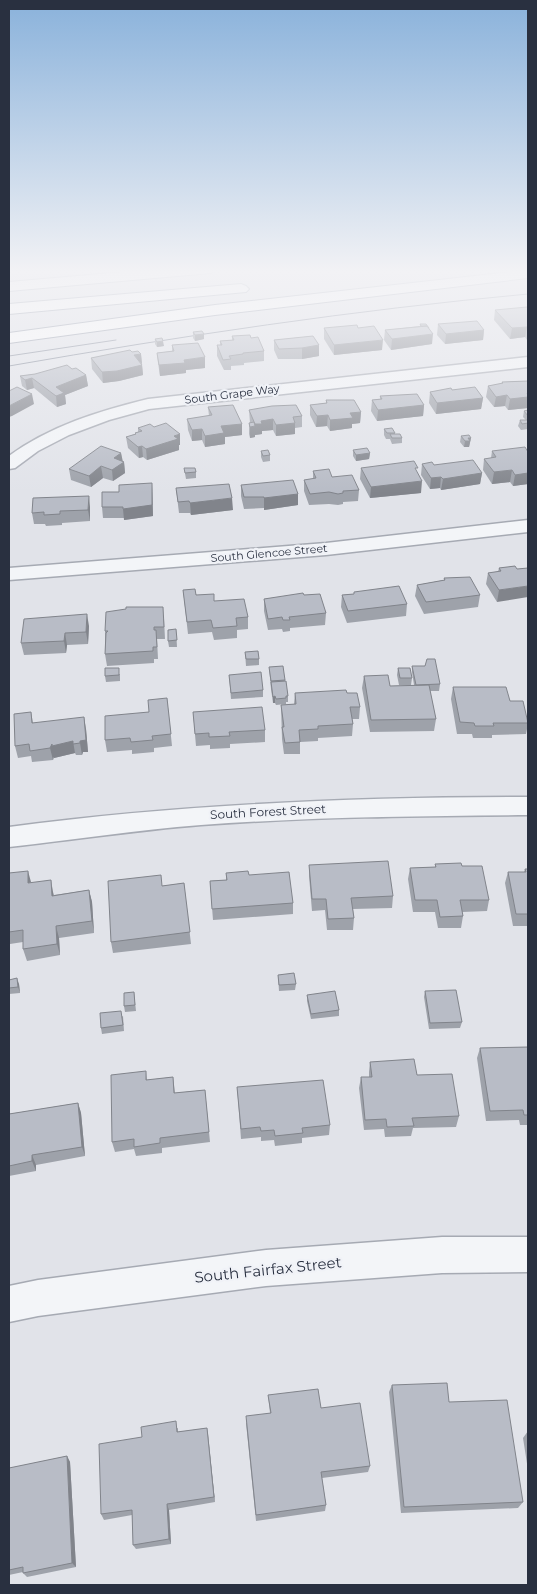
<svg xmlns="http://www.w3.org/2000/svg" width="537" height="1594" font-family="Montserrat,sans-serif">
	<rect width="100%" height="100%" fill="#e1e3e9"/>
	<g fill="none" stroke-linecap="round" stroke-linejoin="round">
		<g stroke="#a6aab3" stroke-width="3">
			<path id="street" d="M528,357V367L149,409L109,420L69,435L38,451L15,468L9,469V456C50,426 99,411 148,399Z
				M528,520V532L326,555L9,580V568L326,543Z
				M528,797V815C419,816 310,817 201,825C137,830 73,840 9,847V827C182,804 354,797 528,797Z
				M442,1237H528V1272L442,1273L266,1286L38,1316L9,1322V1286L38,1280L266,1250Z"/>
		</g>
		<g stroke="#8890a0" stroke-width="2">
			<path id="highway" d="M157,269H218L211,273L9,291V282Z
				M528,270V278L215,315L9,343V333L215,305Z
				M241,284L246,286L249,289L246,292L9,314V304Z"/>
		</g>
		<use href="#street" fill="#f3f5f8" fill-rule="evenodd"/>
		<use href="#highway" fill="#fff" fill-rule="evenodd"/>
		<path stroke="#7a8292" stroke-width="1" d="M9,356L116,340
			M9,366C181,336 354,310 528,294"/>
	</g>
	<path fill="#9ea2aa" d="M528,308V340H527L525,337L510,339L494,320L495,310Z
		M420,324L429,328L432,344L391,350L384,340L385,330L420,326Z
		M438,324L484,330L483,340L445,344L437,335Z
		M324,328H358L382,350L334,355L324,339Z
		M193,332L204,339L195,341L193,338Z
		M232,336L251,338L264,351V361L244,363V365L231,366V370H224L217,356V345H220V341L232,340Z
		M313,336L319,356L302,359H278L274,350V340Z
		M155,339L164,346L157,347L155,344Z
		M172,345L205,368L186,370V373L160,376L158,363L157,353L172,351Z
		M132,352L141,354L143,375L119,381L103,383L92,369L91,358Z
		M72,369L86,375L88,386L65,395L66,404L57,407L34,388L27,390L22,386L20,376Z
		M528,381V408L508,410L505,406L494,407L486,397L488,386L501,384L502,382Z
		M452,390L483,398L481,409L436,414L429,403L430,392Z
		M380,396L424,405L423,416L377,421L371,411L372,400L380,399Z
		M326,400L361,412L360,423L352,424V428L330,431L327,426L316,427L310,415V405L326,403Z
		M208,407L242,424V435L225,437V444L205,447L202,440L192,441L188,430L187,419L209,416Z
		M249,410L302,416V427L295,428V434L276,436L273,430L262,431V434L255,435V437L250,438L249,434V423H250Z
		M528,410V429L521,430L518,426L520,420H526L523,417L524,411Z
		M138,428L180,445H179V450L147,460L143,457L139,458L128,448L126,437L135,434V433L138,432Z
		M384,429L395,433V434L402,438V443L392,444L390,439H386L384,435Z
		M461,436L471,438L469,447H464L460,442Z
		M353,450L370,453L369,459L356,461L353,456Z
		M261,451L270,455V461L263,462L261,457Z
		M492,451L528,484L513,486L510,482L492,484L483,470L484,459L491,458Z
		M121,453L122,461L124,462L125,473L113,481L103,478L91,487L71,480L69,469Z
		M422,464L482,473L480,484L441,490L440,488L430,489L421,475Z
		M184,468L196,472V478L186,479Z
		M361,468L418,474L421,493L370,498L360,479Z
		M313,471L332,477L359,490L358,501L343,502V504L338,505L329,504L309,505L304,491V480L313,479Z
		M152,483L153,516L124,520V518H103L102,507L119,492Z
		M241,485L298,494V505L264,510V508L244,509L241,496Z
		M176,488L233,510L191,515L190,513H179Z
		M90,507V521L62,523V525L46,526L45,524H34L32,513Z
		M515,566L497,602L486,584L488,573L498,572L499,568Z
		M444,578L480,595L478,607L424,614L415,596L417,585L444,580Z
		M183,590L214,601L248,617V629L237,630V638L214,640L212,632L188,634Z
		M354,592L407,604L406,616L347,623L341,607L342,595L354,594Z
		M304,595L326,613L325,625L290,628V631L283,632L282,629L268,630L264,611V599Z
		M164,619L165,639H157L158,659H154V663L107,666L105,654V631Z
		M89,626L88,644L67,645L66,653L24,655L21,643Z
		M176,629L177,647H169L168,641Z
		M245,652L259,659V665L246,666Z
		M412,666L440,684L439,691H430L436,719L434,731L370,732L362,688L364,676L390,686L414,685L412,672Z
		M269,667L285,680L288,696V702H286V704L276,705L275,703H273L271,689Z
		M398,668L412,678L411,685H399L397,675Z
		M120,674V681L106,682L105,676Z
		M229,675L263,690V697L231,699Z
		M453,687L510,701L528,721V724L526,734L492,735V738H473L472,734H457L451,699Z
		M295,693H347L360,707L359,719H352L353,724L352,736L318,738V741L300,742V754H284L282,739L281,705L294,704Z
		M167,698L172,746L154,748V752L132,754V750L107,752L105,740L149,712Z
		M31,712L33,723L86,729L88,752H83L82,755H76L75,753L54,758V756L53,760L32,762L31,756L18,758L15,746Z
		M193,712L265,730V742L230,744V748L210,749V745L196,746Z
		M435,864L462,866L489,900L487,911L462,912L463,916L461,928H438L435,912H413L408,879L410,868L435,867Z
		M309,865L393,896L392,908L353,909L354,918L353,930H327L325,910L312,911L309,876Z
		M525,869H528V926H513L505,883L508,872H524Z
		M9,873L53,892L54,895L89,890L92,902L94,933L59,938L60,955L27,961L23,949V942L10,944L9,939Z
		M226,873L249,875L293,903V914L213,920L210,881L226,880Z
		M184,883L191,944L113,953L111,942L162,886Z
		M278,975L296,984L295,990L279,991Z
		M9,980L19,984L20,993L9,994Z
		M425,991L462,1022L460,1028L429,1029L424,997Z
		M134,992L136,1011L125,1012L124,1006Z
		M307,995L339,1010V1016L311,1019L307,1001Z
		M123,1016L124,1031L102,1034L101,1028Z
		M528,1047V1125H520L519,1120L486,1121L477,1058L480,1048Z
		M370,1062L417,1075L459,1116L456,1127L413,1128L411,1136L385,1137L384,1129L364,1130L359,1088L361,1077H369V1072Z
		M146,1071L147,1080L173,1077L175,1093L205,1090L210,1142L162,1148V1153L136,1156L134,1149L115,1152L112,1142Z
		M237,1087L330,1125L329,1135L302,1138V1143L275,1146L274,1140L261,1141V1137L241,1139Z
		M78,1103L81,1113L85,1156L36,1165V1171L9,1176V1114Z
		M392,1385L449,1402L523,1502L518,1508L401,1513L389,1392Z
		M268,1395L321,1408L370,1466L368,1472L322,1478L326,1505L325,1511L256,1521L246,1423L270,1413Z
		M178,1428V1432L207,1428L215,1502L169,1510L171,1544L136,1549L133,1545L132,1515L104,1520L101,1514L142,1437Z
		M528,1431V1470L523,1438Z
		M67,1456L70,1462L76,1567L27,1577L23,1573V1572L9,1575V1459L10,1460V1468Z"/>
	<path fill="#81848b" d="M527,327L525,337L510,339L512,328Z
		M484,330L483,340L445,344L446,334Z
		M204,334V339L195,341V335Z
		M433,334L432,344L391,350L392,339Z
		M383,340L382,350L334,355V345Z
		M163,341L164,346L157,347V342Z
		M319,345V356L302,359V348Z
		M141,354L142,364L134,355Z
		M205,357V368L186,370V373L160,376L159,365L184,360Z
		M142,365L143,375L119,381L103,383L102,372Z
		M86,375L88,386L65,395L66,404L57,407L56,396V387Z
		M32,378L34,388L27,390L25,380Z
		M527,393H528V408L508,410L510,399Z
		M32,394L34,404L12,416L9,417V406Z
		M507,395L505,406L494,407L496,397Z
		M483,398L481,409L436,414L437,403Z
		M424,405L423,416L377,421L378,410Z
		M361,412L360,423L352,424V428L330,431V420L350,413Z
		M328,415L327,426L316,427L317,416Z
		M273,419V430L262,431V434L255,435V424L261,421Z
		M295,423V434L276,436V425Z
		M242,424V435L225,437V444L205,447V436L221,426Z
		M255,426V437L250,438V427Z
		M202,429V440L192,441V430Z
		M180,434V445H179V450L147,460L146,449L174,436Z
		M468,438H471L469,447H464L465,441Z
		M142,446L143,457L139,458L138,447Z
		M121,453L123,462H124L125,473L113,481L112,470L114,458Z
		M370,453L369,459L356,461V455Z
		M101,466L103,478L91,487L89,476Z
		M528,469V484L513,486L515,475Z
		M512,470L510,482L492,484L494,472Z
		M482,473L480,484L441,490L443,479Z
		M441,477L440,488L430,489L431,478Z
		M422,481L421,493L370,498L371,487Z
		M152,483L153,516L124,520L123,509Z
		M298,494V505L264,510V498Z
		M89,496L90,507V521L88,510Z
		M232,498L233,510L191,515L190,503Z
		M528,586V597L497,602L499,590Z
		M87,614L89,626L88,644L86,632Z
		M65,633L67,645L66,653L64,641Z
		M275,696V703H273V697Z
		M84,717L86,729L88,752H83L82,755L80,743Z
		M73,741L75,753L54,758L52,746Z
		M52,744L54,756L53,760L50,748Z
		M28,871L31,882L28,883Z
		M51,880L53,892L54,907L52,896Z
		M89,890L92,902L94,933L92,921Z
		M56,926L59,938L60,955L57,944Z
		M17,978L19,984L20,993L18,987Z
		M78,1103L81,1113L85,1156L82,1147Z
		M32,1155L36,1165V1171L32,1161Z
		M207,1428L208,1434L215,1502L214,1497Z
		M67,1456L70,1462L76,1567L72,1563Z
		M9,1459L10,1460V1474L9,1473Z
		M167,1504L169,1510L171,1544L169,1539Z"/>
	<path fill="#b8bcc6" stroke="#81848b" d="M527,307L528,308V329L527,327L512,328L495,310Z
		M477,321L484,330L446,334L438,324Z
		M420,324H426L429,328L427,326H421Z
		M357,325L358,328L374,326L383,340L334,345L324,328Z
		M427,326L433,334L392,339L385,330Z
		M202,331L204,334L195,335L193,332Z
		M250,335L251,338L258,337L264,351L243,353V354L229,356L231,359L223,360L217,345H222L220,341L234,340L232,336Z
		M313,336L319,345L302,348L279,349L274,340Z
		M162,338L163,341L157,342L155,339Z
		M198,343L205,357L184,360L185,363L159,365L157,353L174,351L172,345Z
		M130,350L132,352L138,351L141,354L134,355L142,365L117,371L102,372L91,358Z
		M67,365L72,369L76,368L86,375L56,387L64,393L56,396L32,378L25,380L20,376L35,374Z
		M528,381V393H527L528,395V397L510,399L507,395L496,397L488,386L503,383L502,382Z
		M17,387L32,394L9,406V391Z
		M475,387L483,398L437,403L430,392L451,388L452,390Z
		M417,394L424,405L378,410L372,400L382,399L380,396Z
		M326,400H354L361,412L350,413L353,418L330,420L328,415L317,416L310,405L327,403Z
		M233,405L242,424L221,426L224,433L205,436L202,429L192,430L187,419L212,415L208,407Z
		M296,405L302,416L293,417L295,423L276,425L273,419L261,421L262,424H255L249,410L272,406Z
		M528,410V416L524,411Z
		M520,420H528V423L522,424Z
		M254,422L255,426L250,427L249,423Z
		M166,423L180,434L174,436L178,439L146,449L142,446L138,447L126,437L136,434L135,433L142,431L138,428L150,424L154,427Z
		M392,428L395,433H387L384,429Z
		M390,434H400L402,438H392Z
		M469,435L471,438H468L470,441H465L461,436Z
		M101,446L121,453L114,458L124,462L112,470L101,466L89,476L69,469Z
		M525,447L528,452V473L515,475L512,470L494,472L484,459L496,457L492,451Z
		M367,448L370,453L356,455L353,450Z
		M268,450L270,455L263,456L261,451Z
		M473,460L482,473L443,479L441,477L431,478L422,464L432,462L434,465Z
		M414,461L418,468H415L422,481L371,487L361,468Z
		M184,468H195L196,472L185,473Z
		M329,469L332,477L352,475L359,490L343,491V493L338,494L329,492L310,494L304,480L316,478L313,471Z
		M293,480L298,494L264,498V497H244L241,485Z
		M152,483V505L123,509V507H102V492H119V485Z
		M229,484L232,498L190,503L189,501L178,502L176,488Z
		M89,496L88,510L60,511V514L44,515V512L32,513L33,498Z
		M515,566L517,569L528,568V586L499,590L488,573L501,571L499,568Z
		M470,577L480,595L426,602L417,585L445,580L444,578Z
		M399,586L407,604L348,611L342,595L354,594V592Z
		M195,589L196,595L214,594V601L244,599L248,617L236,618L237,626L213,628L211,620L187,622L183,590Z
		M303,593L304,595L320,594L326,613L289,617L290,620H283L282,617L268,619L264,599Z
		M126,607H163L164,627H154V630H156L157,647H153V651L105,654L106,633L108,631H105L106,612L126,609Z
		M87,614L86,632L65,633L64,641L21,643L24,619Z
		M176,629L177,640L168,641V630Z
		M258,651L259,659H246L245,652Z
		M427,659H435L440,684L416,685L412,666H425Z
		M283,666L285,680L271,681L269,667Z
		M105,668H119V675L105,676Z
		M398,668H410L412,678H400Z
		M261,672L263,690L231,693L229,675Z
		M388,675L390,686L429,685L436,719L371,720L364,676Z
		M286,681L288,696H286V698L276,699L275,696L273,697L271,682Z
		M453,687H506L510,701H523L528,723H493L494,726H475L474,723L460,722Z
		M346,690L347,693H357L360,707H350L353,724L318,726V729L299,730L300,742L285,743L282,727H284L281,705L296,704L295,693Z
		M167,698L171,734L152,736L153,740L131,742L130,738L105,740V716L149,712L148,700Z
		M262,707L265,730L229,732L230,736L209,737V733L195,734L193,712Z
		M31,712L32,723L84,717L86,740L80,741V743L73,744V741L52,746V744L50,748L30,751L29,744L15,746L14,714Z
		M388,861L393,896L351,898L354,918L328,919L326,899H312L309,865Z
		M461,863L462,866H482L489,900H460L463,916L440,917L437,900H415L410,868L436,867L435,864Z
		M525,869H528V914H516L508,872H526Z
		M28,871V883L51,880L52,896L89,890L92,921L56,926L57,944L23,949V930L9,932V873Z
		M248,871L249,875L289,872L293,903L212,909L210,881L227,880L226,873Z
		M161,875L162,886L184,883L190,932L111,942L108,881Z
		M294,973L296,984L279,985L278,975Z
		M17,978L18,987L9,988V980Z
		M456,990L462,1022L430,1023L425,991Z
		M335,991L339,1010L311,1014L307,995Z
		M134,992L135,1005L124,1006V993Z
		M121,1011L123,1025L101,1028L100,1013Z
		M528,1047V1115H524L523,1110L490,1111L480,1048Z
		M414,1059L417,1075L452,1074L459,1116L412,1118L414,1126L387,1127L386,1119L365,1120L361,1077H372L370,1062Z
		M146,1071V1080L173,1077L174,1093L205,1090L209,1132L160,1138V1143L134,1147V1139L112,1142L111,1075Z
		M323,1080L330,1125L302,1128L303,1133L275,1136L274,1130L261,1131L260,1127L241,1129L237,1087Z
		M78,1103L82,1147L32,1155V1161L9,1166V1114Z
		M447,1383L449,1402L507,1400L523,1502L404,1507L392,1385Z
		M318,1389L321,1408L360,1403L370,1466L321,1472L326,1505L256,1515L246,1416L271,1413L268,1395Z
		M176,1421L177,1432L207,1428L214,1497L167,1504L169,1539L133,1545L132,1510L101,1514L99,1444L142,1437L141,1427Z
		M67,1456L72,1563L23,1573V1567L9,1570V1468Z"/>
	<linearGradient id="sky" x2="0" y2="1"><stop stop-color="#8ab2db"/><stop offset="0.55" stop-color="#f2f2f5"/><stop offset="1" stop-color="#f2f2f5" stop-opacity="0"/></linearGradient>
	<rect width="537" height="493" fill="url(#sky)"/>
	<g text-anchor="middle" stroke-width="4.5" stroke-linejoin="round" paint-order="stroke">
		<g font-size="11" fill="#293040" stroke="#f0f2f7">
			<text transform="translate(232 394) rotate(-7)" y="4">South Grape Way</text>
			<text transform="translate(269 553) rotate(-5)" y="4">South Glencoe Street</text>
		</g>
		<g font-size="12" fill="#293040" stroke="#f0f2f7">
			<text transform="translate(268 812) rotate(-3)" y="4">South Forest Street</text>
		</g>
		<g font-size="15" fill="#293040" stroke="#f0f2f7">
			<text transform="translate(268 1270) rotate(-6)" y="5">South Fairfax Street</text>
		</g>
	</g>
	<rect width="537" height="1594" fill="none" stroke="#293040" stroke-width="20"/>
</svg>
